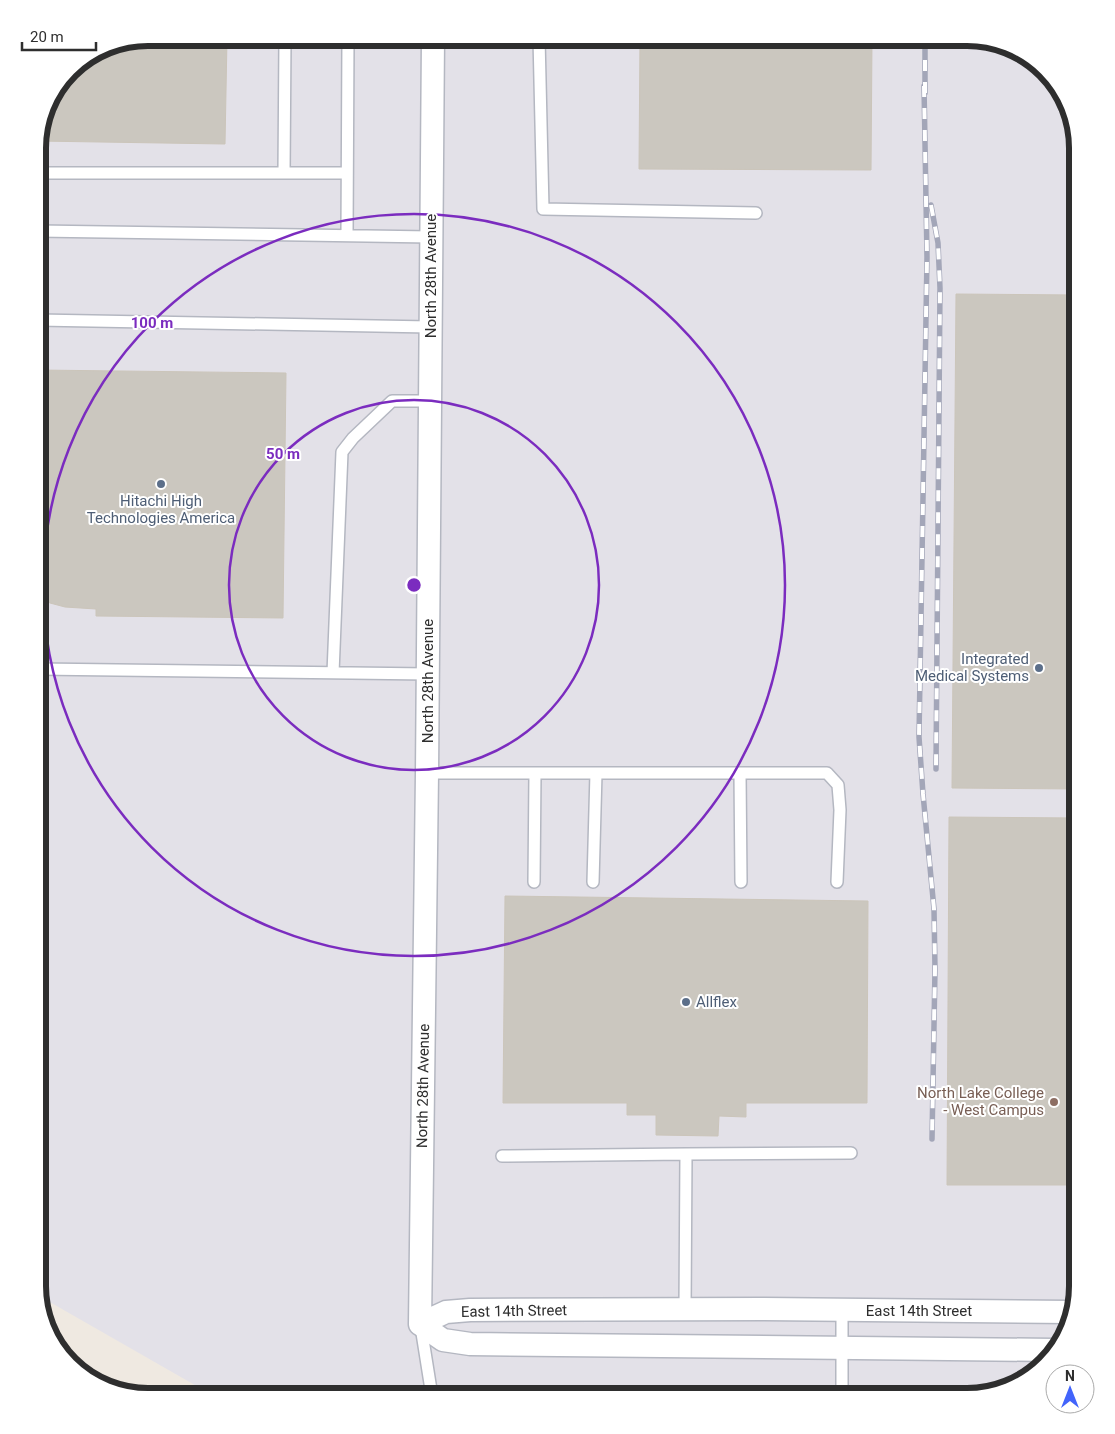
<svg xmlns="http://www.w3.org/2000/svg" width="1115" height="1434" font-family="Roboto,sans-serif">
	<rect width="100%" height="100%" fill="#efe9e1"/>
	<path fill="#e3e1e8" d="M149,38H973L1022,52L1059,87L1077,149V1286L1063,1341L1028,1378L967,1396H214L41,1297L38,1286V141L49,99L75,65L106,46Z"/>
	<path fill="#cbc7bf" stroke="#cbc5ba" d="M148,38H227L225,144L38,141L49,99L75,65L106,46Z
		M640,38H872L871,170L639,169Z
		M956,294L1077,295V789L952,788Z
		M38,370L286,373L283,618L96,616V609L65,607L50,603L38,596Z
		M949,817L1077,818V1185H947Z
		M505,896L868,901L867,1103H746V1117L719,1116L718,1136L656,1135V1115H627V1103H503Z"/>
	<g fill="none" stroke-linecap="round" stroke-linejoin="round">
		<g stroke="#b4b7c1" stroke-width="14">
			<path id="service" d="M539,38L543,209L756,213
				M38,173H347
				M284,173L285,38
				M38,231L431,237
				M347,235L348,38
				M38,320L430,327
				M38,669L428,674
				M333,673L342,452L353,438L392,401H430
				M427,773H827L838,785L840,810L837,882
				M740,773L741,882
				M534,882L535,773
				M593,882L596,773
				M502,1156L686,1154
				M685,1310L686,1154L851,1153
				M421,1327L432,1396
				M842,1396V1310"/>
		</g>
		<g stroke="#b4b7c1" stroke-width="25">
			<path id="minor" d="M420,1324L427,773L433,38
				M420,1324L446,1312L470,1310L764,1309L1070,1312
				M420,1324L443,1340L470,1344L1054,1350"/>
		</g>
		<use href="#service" stroke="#fff" stroke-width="11"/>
		<use href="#minor" stroke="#fff" stroke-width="22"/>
		<g stroke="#a3a6b8" stroke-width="5.5">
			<path id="rail" d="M924,86L927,257L919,737L923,794L934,909L935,969L932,1139
				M925,93V38
				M931,205L938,243L940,288L936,769"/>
		</g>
		<use href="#rail" stroke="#fff" stroke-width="4" stroke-dasharray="11" stroke-linecap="butt"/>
	</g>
	<g fill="none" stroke="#7b2cbf" stroke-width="2.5">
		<circle cx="414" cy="585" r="185"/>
		<circle cx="414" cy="585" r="371"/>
	</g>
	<g fill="#5c6f8a" stroke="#fff" stroke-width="2">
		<circle cx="161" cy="484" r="5"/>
		<circle cx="1039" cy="668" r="5"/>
		<circle cx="686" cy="1002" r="5"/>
	</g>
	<circle fill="#8d6e63" stroke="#fff" stroke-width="2" cx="1054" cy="1102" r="5"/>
	<g text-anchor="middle" stroke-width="4" stroke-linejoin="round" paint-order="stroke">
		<g font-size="15" fill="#2e2e2e" stroke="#fff">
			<text transform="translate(431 276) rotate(-90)" y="5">North 28th Avenue</text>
			<text transform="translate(428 681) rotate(-90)" y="5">North 28th Avenue</text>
			<text transform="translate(423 1086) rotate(-89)" y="5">North 28th Avenue</text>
			<text transform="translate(514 1311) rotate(-1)" y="5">East 14th Street</text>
			<text x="919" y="1316">East 14th Street</text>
		</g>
		<g font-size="15" fill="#4e5e75" stroke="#fff">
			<text x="161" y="506">Hitachi High<tspan x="161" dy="17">Technologies America</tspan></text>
			<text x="1029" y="664" text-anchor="end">Integrated<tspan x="1029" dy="17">Medical Systems</tspan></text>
			<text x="696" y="1007" text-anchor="start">Allflex</text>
		</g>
		<g font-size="15" fill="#785e54" stroke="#fff" text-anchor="end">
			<text x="1044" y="1098">North Lake College<tspan x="1044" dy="17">- West Campus</tspan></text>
		</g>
	</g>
	<path d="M0 0H1115V1434H0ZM148 46H967A102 102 0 0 1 1069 148V1286A102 102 0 0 1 967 1388H148A102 102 0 0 1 46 1286V148A102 102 0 0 1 148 46Z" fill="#fff" fill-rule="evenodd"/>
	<path fill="none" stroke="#2e2e2e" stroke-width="6" d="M148 46H967A102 102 0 0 1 1069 148V1286A102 102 0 0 1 967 1388H148A102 102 0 0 1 46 1286V148A102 102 0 0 1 148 46Z"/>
	<circle cx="414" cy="585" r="8" fill="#7b2cbf" stroke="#fff" stroke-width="2.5"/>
	<g font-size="15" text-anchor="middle" font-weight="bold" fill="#7b2cbf" stroke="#fff" stroke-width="4" stroke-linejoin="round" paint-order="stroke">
		<text x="152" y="328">100 m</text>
		<text x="283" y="459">50 m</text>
	</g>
	<g transform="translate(1070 1389)"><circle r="24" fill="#ffffff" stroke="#ababab"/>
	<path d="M0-4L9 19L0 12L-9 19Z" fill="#4264fb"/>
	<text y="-8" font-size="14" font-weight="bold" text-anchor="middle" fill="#2e2e2e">N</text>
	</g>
	<path d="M22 42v8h74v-8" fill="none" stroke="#2e2e2e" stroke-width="2.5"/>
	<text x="30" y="42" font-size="15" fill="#2e2e2e" stroke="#ffffff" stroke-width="4" paint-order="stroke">20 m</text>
</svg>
